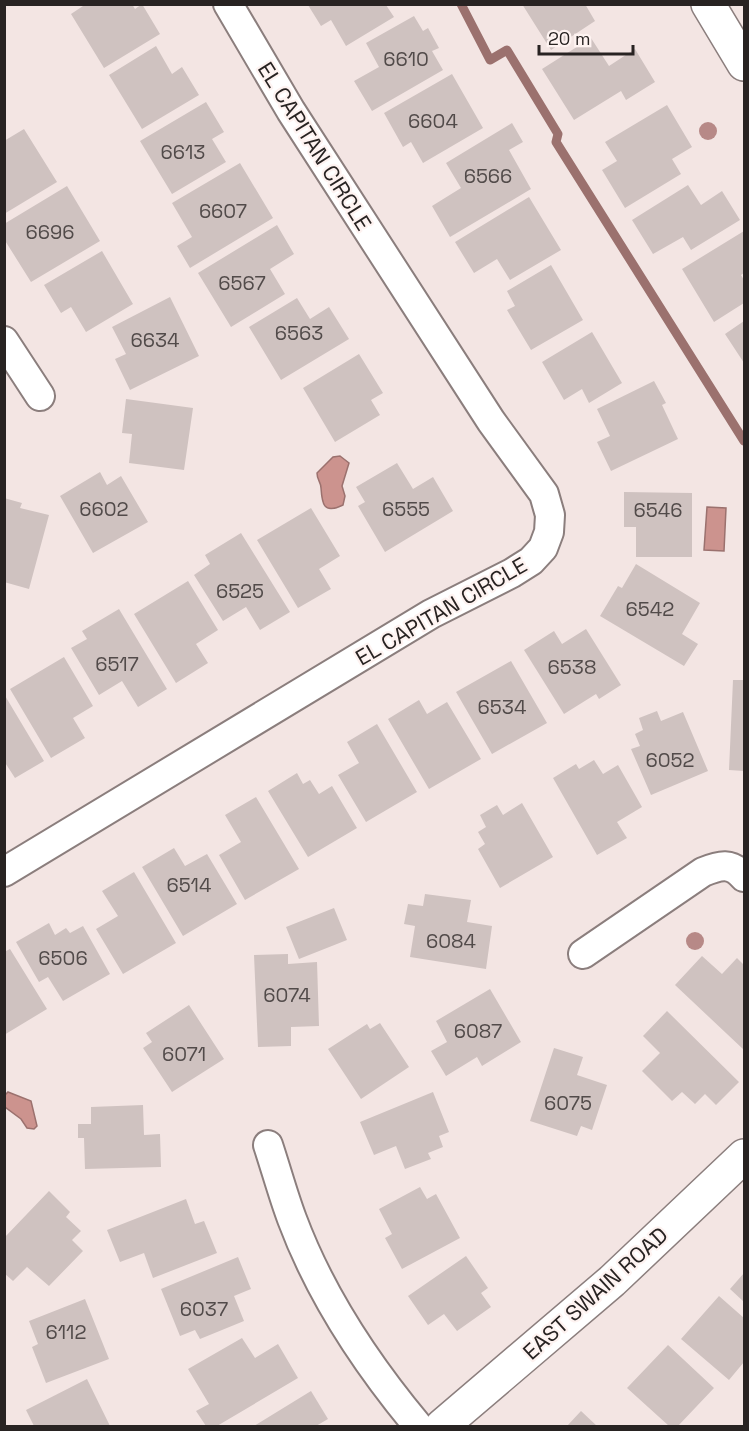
<svg xmlns="http://www.w3.org/2000/svg" width="749" height="1431" font-family="'Space Grotesk',sans-serif">
	<rect width="100%" height="100%" fill="#f3e5e3"/>
	<path fill="#cc938e" stroke="#9b716e" stroke-width="1.5" d="M340,456L349,463L342,486L345,496L343,505C323,515 322,503 321,488C321,482 317,480 317,473L333,457Z
		M707,507L726,508L724,551L704,550Z
		M8,1092L31,1101L37,1126L34,1129L27,1128L21,1119L5,1107V1095Z"/>
	<g fill="none" stroke-linecap="round" stroke-linejoin="round">
		<path stroke="#9b716e" stroke-width="9" d="M461,4L490,60L507,50L558,134L556,142L744,441"/>
	</g>
	<path fill="#cfc2c0" d="M86,4H132L135,9L142,4L160,34L104,68L71,14Z
		M522,4H585L595,21L551,50Z
		M308,5H386L394,17L346,46L331,20L321,26Z
		M414,16L423,31L428,28L439,48L432,51L443,70L372,111L354,81L379,67L366,43Z
		M591,38L609,66L635,49L655,82L626,100L621,91L574,120L542,69Z
		M156,46L172,74L182,67L199,95L142,129L109,75Z
		M452,74L483,128L423,163L411,142L403,147L384,113Z
		M206,102L224,132L212,139L226,162L172,194L140,141Z
		M667,105L692,147L672,159L681,174L625,208L602,170L617,161L605,142Z
		M512,123L523,142L509,150L531,189L450,237L432,206L461,188L446,163Z
		M24,129L57,182L4,214V141Z
		M240,163L273,218L190,268L177,246L192,237L172,203Z
		M688,185L701,205L722,191L740,220L691,250L683,237L653,254L632,220Z
		M67,186L100,241L31,282L4,239V224Z
		M529,197L561,250L510,280L497,259L474,273L455,242Z
		M277,225L294,254L270,269L285,294L231,327L198,273Z
		M744,231V273L741,275L744,280V303L714,322L682,269Z
		M102,251L133,304L86,332L71,307L61,313L44,285Z
		M551,265L583,320L531,350L507,310L515,306L507,291Z
		M170,297L199,356L130,390L115,359L126,354L112,327Z
		M297,298L310,319L329,307L349,339L281,380L249,327Z
		M744,321V363L725,334Z
		M592,332L622,383L589,403L582,389L564,400L542,362Z
		M359,354L383,393L371,400L380,415L335,442L303,388Z
		M654,381L666,403L662,405L678,439L611,471L597,442L610,436L597,409Z
		M126,399L193,408L184,470L129,463L132,434L122,433Z
		M397,463L413,489L433,477L453,511L385,552L358,506L365,502L356,487Z
		M100,472L107,485L121,476L148,522L93,553L60,496Z
		M624,492L692,493V557H636V527H624Z
		M4,498L22,503L20,508L49,515L29,589L4,582Z
		M311,508L340,556L319,569L331,589L298,608L257,540Z
		M241,533L290,612L260,630L246,607L223,621L194,575L210,564L205,555Z
		M636,564L700,603L682,634L698,644L684,666L600,616L618,586L622,588Z
		M188,581L218,630L196,644L208,663L176,683L134,614Z
		M119,609L167,689L138,707L122,681L99,695L71,648L87,639L82,631Z
		M586,629L621,685L599,699L596,694L564,714L524,650L554,631L562,644Z
		M64,657L93,706L73,718L85,738L51,758L10,689Z
		M511,661L547,723L492,754L456,692Z
		M733,680H744V771L729,770Z
		M4,694L44,761L15,778L4,761Z
		M419,700L427,714L447,702L481,759L429,789L388,719Z
		M657,711L661,721L683,712L708,771L651,795L631,749L640,746L635,734L643,730L639,718Z
		M377,724L417,792L366,822L338,775L359,763L347,742Z
		M594,760L603,774L618,765L642,807L617,822L627,838L597,855L553,778L576,764L579,769Z
		M297,773L303,784L310,780L319,794L332,786L357,828L308,857L268,791Z
		M256,797L299,869L245,900L219,855L241,842L225,815Z
		M522,803L553,857L500,888L478,849L485,844L478,832L486,827L480,815L497,805L503,815Z
		M174,848L185,866L207,854L237,904L183,936L142,867Z
		M134,872L176,943L123,974L96,929L118,916L102,891Z
		M425,894L471,900L467,922L492,926L486,969L410,957L415,926L404,924L408,904L423,906Z
		M334,908L347,940L299,959L286,927Z
		M49,923L55,935L66,928L70,933L83,926L110,974L63,1001L48,977L39,982L16,942Z
		M10,949L47,1009L4,1035V952Z
		M288,954V964L317,962L319,1026L291,1027V1046L258,1047L254,955Z
		M702,956L722,974L737,958L744,965V1050L675,985Z
		M490,989L521,1042L482,1066L477,1057L446,1076L431,1051L447,1042L436,1021Z
		M189,1005L224,1059L172,1092L143,1048L152,1042L146,1033Z
		M667,1011L739,1082L716,1105L705,1094L695,1104L682,1092L672,1101L642,1071L660,1053L643,1036Z
		M380,1023L409,1067L361,1099L328,1049L367,1024L370,1029Z
		M554,1048L583,1057L577,1075L607,1085L592,1130L581,1126L577,1136L530,1121Z
		M433,1092L449,1132L439,1136L443,1147L428,1153L431,1159L405,1169L396,1146L374,1155L360,1122Z
		M143,1105L144,1135L160,1134L161,1167L85,1169L84,1138H78V1124H91V1107Z
		M420,1187L427,1199L436,1194L460,1238L402,1269L385,1238L392,1234L379,1209Z
		M49,1191L70,1212L66,1217L81,1231L72,1240L83,1251L49,1286L27,1267L13,1281L4,1273V1238Z
		M186,1199L195,1224L204,1221L217,1253L153,1278L144,1253L120,1262L107,1230Z
		M466,1256L488,1288L481,1293L491,1307L457,1331L444,1314L428,1325L408,1296Z
		M238,1257L251,1289L234,1296L244,1321L200,1339L195,1330L180,1336L161,1289Z
		M744,1273V1302L730,1289Z
		M719,1296L744,1318V1362L729,1380L681,1339Z
		M85,1299L109,1359L46,1383L32,1347L38,1344L29,1321Z
		M242,1338L255,1358L278,1344L298,1378L217,1426H206L196,1411L209,1404L188,1369Z
		M668,1345L714,1388L678,1426H669L627,1388Z
		M87,1379L110,1426H34L26,1410Z
		M311,1391L328,1419L316,1426H254Z
		M581,1411L597,1426H567Z"/>
	<g fill="none" stroke-linecap="round" stroke-linejoin="round">
		<g stroke="#8b7e7d" stroke-width="32">
			<path id="minor" d="M4,341L40,396
				M4,872L431,614L512,573L531,561L543,548L549,532L550,515L544,494L491,421L291,111L228,4
				M583,954L703,872C720,865 731,862 744,877
				M268,1145C276,1169 283,1195 292,1219C320,1294 367,1365 418,1426"/>
		</g>
		<g stroke="#8b7e7d" stroke-width="36">
			<path id="tertiary" d="M708,4L744,64
				M442,1426L612,1281L744,1156"/>
		</g>
		<use href="#minor" stroke="#fff" stroke-width="28"/>
		<use href="#tertiary" stroke="#fff" stroke-width="33"/>
	</g>
	<g fill="#b78987">
		<circle cx="708" cy="131" r="9"/>
		<circle cx="695" cy="941" r="9"/>
	</g>
	<g text-anchor="middle" stroke-width="4.5" stroke-linejoin="round" paint-order="stroke">
		<g font-size="20" fill="#524b4a">
			<text x="406" y="66">6610</text>
			<text x="433" y="128">6604</text>
			<text x="183" y="159">6613</text>
			<text x="488" y="183">6566</text>
			<text x="223" y="218">6607</text>
			<text x="50" y="239">6696</text>
			<text x="242" y="290">6567</text>
			<text x="299" y="340">6563</text>
			<text x="155" y="347">6634</text>
			<text x="104" y="516">6602</text>
			<text x="406" y="516">6555</text>
			<text x="658" y="517">6546</text>
			<text x="240" y="598">6525</text>
			<text x="650" y="616">6542</text>
			<text x="117" y="671">6517</text>
			<text x="572" y="674">6538</text>
			<text x="502" y="714">6534</text>
			<text x="670" y="767">6052</text>
			<text x="189" y="892">6514</text>
			<text x="451" y="948">6084</text>
			<text x="63" y="965">6506</text>
			<text x="287" y="1002">6074</text>
			<text x="478" y="1038">6087</text>
			<text x="184" y="1061">6071</text>
			<text x="568" y="1110">6075</text>
			<text x="204" y="1316">6037</text>
			<text x="66" y="1339">6112</text>
		</g>
		<g font-size="22" fill="#282322" stroke="#fef3f1">
			<text transform="translate(315 146) rotate(58)" y="8">EL CAPITAN CIRCLE</text>
			<text transform="translate(441 611) rotate(-30)" y="8">EL CAPITAN CIRCLE</text>
			<text transform="translate(595 1293) rotate(-42)" y="8">EAST SWAIN ROAD</text>
		</g>
	</g>
	<rect width="749" height="1431" fill="none" stroke="#282322" stroke-width="12"/>
	<path d="M539 45v9h94v-9" fill="none" stroke="#282322" stroke-width="3"/>
	<text x="548" y="45" font-size="18" fill="#282322" stroke="#fef3f1" stroke-width="4.5" paint-order="stroke">20 m</text>
</svg>
